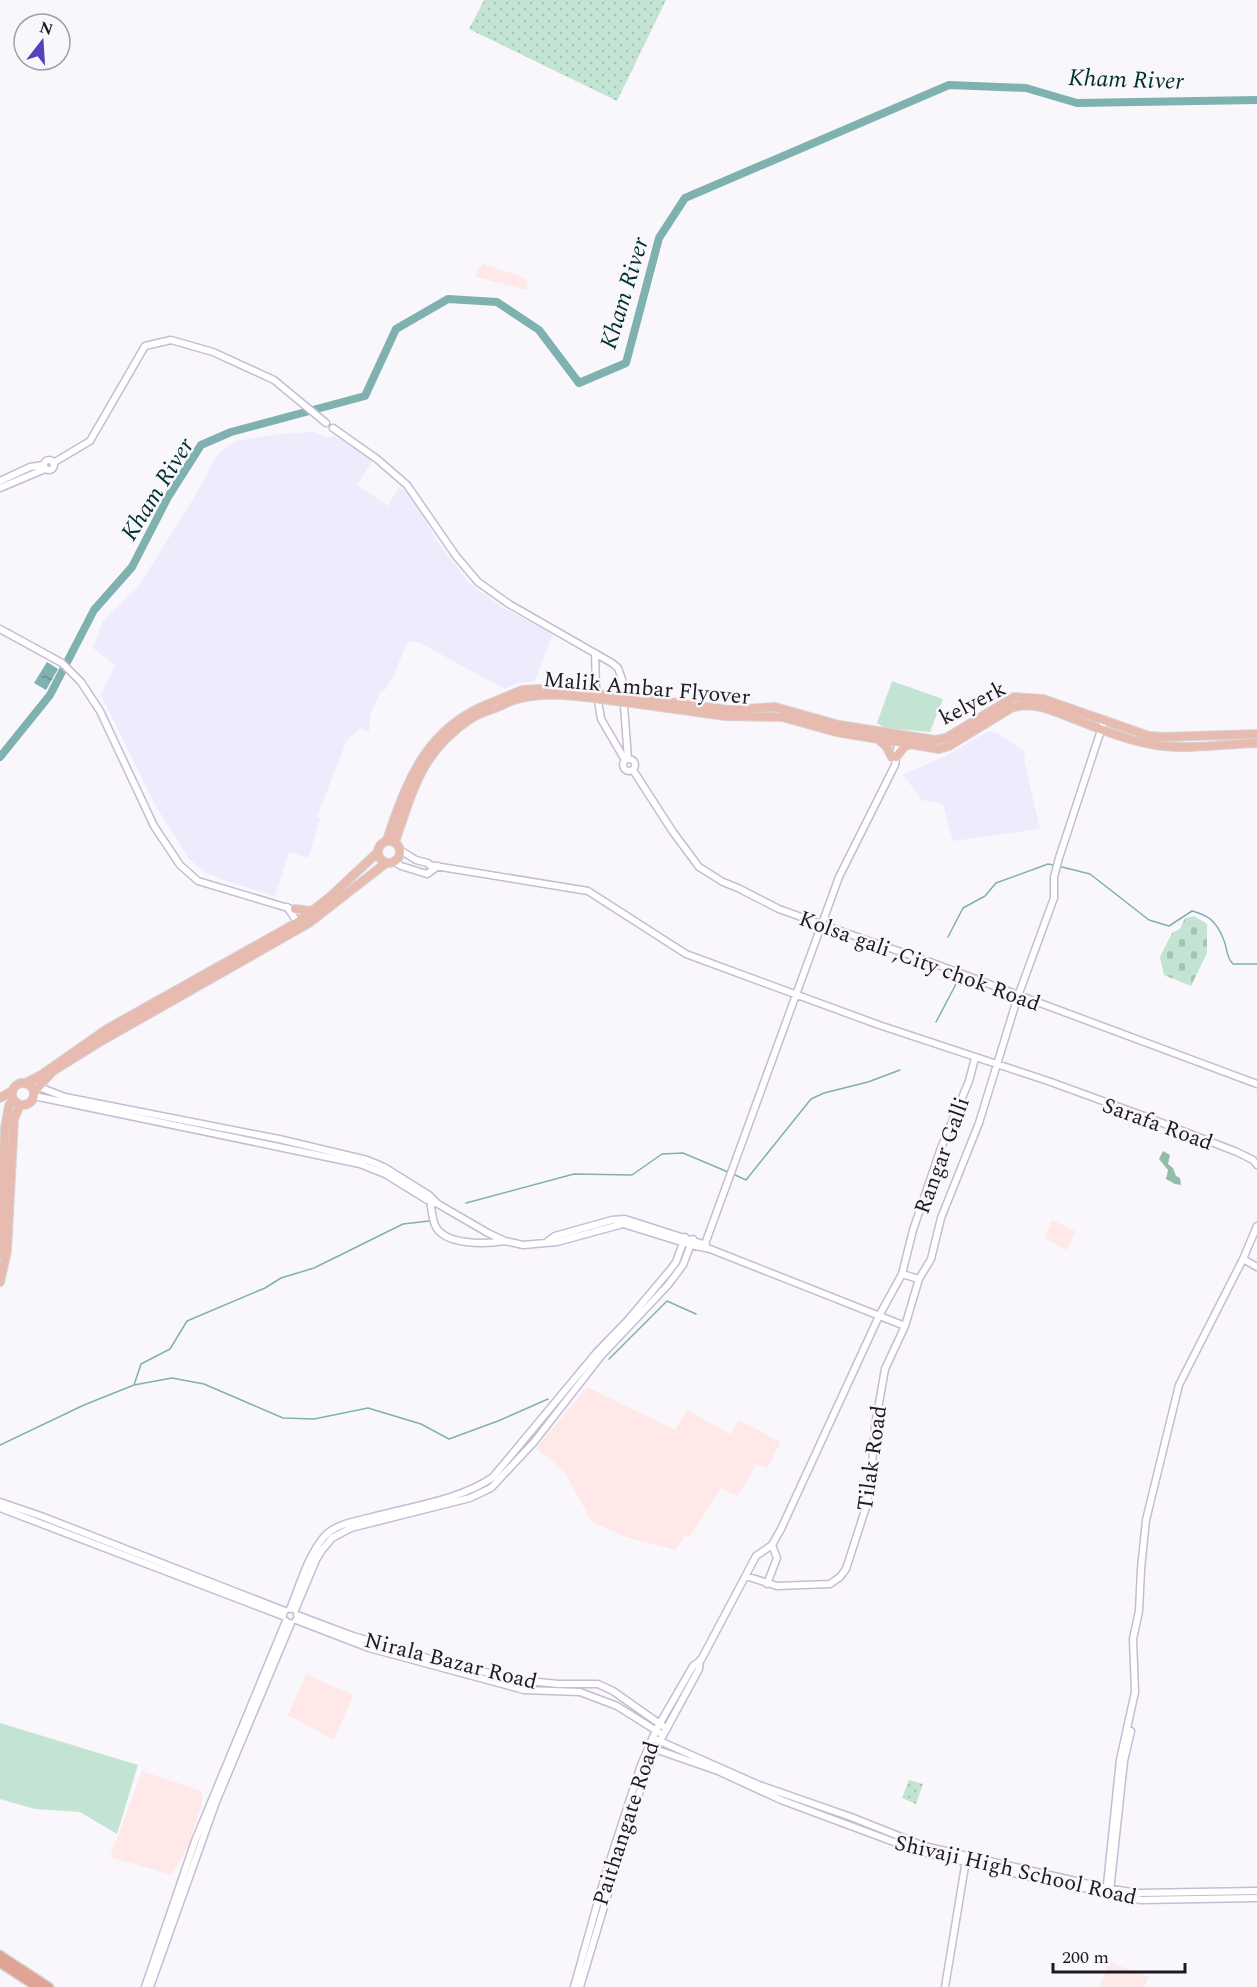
<svg xmlns="http://www.w3.org/2000/svg" width="1257" height="1987" font-family="Spectral,serif">
	<defs>
		<pattern id="forest-firs" width="22" height="20" patternUnits="userSpaceOnUse" patternTransform="scale(1.5)"><rect width="22" height="20" fill="#93bda8"/><path d="M5 1l3.5 6h-7zM16 11l3.5 6h-7z" fill="#7ea290"/></pattern>
		<pattern id="cemetery-stones" width="16" height="16" patternUnits="userSpaceOnUse" patternTransform="scale(1.5)"><rect width="16" height="16" fill="#c3e4d3"/><path d="M2 7V4a2 2 0 0 1 4 0v3zM10 15v-3a2 2 0 0 1 4 0v3z" fill="#a7c3b5"/></pattern>
		<pattern id="park-dots" width="8" height="8" patternUnits="userSpaceOnUse" patternTransform="scale(1.5)"><rect width="8" height="8" fill="#c3e4d3"/><path d="M2 2h.1M6 6h.1" fill="none" stroke="#a7c3b5" stroke-width="1.8" stroke-linecap="round"/></pattern>
		<pattern id="water-ripples" width="26" height="14" patternUnits="userSpaceOnUse" patternTransform="scale(1.5)"><rect width="26" height="14" fill="#7fb1b0"/><path d="M2 4q2-2 4 0t4 0M15 11q2-2 4 0t4 0" fill="none" stroke="#678f8f"/></pattern>
	</defs>
	<rect width="100%" height="100%" fill="#f9f7fc"/>
	<path fill="#fee8e8" d="M483,264L520,276L528,281L526,290L476,277L477,270Z
		M1052,1220L1075,1231L1067,1250L1044,1238Z
		M587,1387L675,1430L687,1410L730,1434L738,1420L781,1442L767,1468L756,1464L738,1496L721,1488L689,1538L685,1536L675,1550L626,1537L592,1522L564,1471L536,1448Z
		M306,1674L353,1695L334,1740L288,1715Z
		M142,1771L202,1791V1803L189,1844L172,1875L110,1857Z
		M1109,1962L1149,1977L1144,1987H1100Z"/>
	<path fill="#eeebfd" d="M315,432L325,437L335,436L373,460L357,485L388,506L399,487L411,494L437,541L469,583L502,607L553,634L535,681L518,683L505,689L420,643L408,641L392,679L384,691L380,692L370,716L369,733L361,728L347,740L317,817L320,819L308,858L289,852L275,896L226,881L206,873L189,859L154,803L101,695L115,665L93,648L103,621L138,587L195,496L217,455L235,441L279,434Z
		M988,731L997,733L1025,752L1024,760L1040,829L953,841L943,804L922,800L903,775L949,754Z"/>
	<path fill="#c3e4d3" d="M892,681L943,699L930,732L885,728L877,723Z
		M0,1723L138,1765L117,1834L80,1812L35,1809L0,1799Z"/>
	<path fill="url(#forest-firs)" d="M1163,1151L1170,1155L1168,1164L1173,1168L1176,1176L1180,1178L1181,1185L1175,1184L1166,1179L1168,1170L1159,1159Z"/>
	<path fill="url(#cemetery-stones)" d="M1194,916L1207,924V953L1191,986L1164,975L1160,957L1172,933L1180,929L1185,918Z"/>
	<path fill="url(#park-dots)" d="M484,0H666L617,101L469,29Z
		M909,1780L923,1784L916,1804L902,1798Z"/>
	<path fill="url(#water-ripples)" d="M47,662L58,669L46,690L34,683Z"/>
	<g fill="none" stroke-linecap="round" stroke-linejoin="round">
		<path stroke="#7fb1b0" stroke-width="1.5" d="M1058,866L1090,874L1149,920L1169,926L1192,911C1208,915 1216,921 1223,938C1228,948 1225,956 1233,964H1257
			M948,937L963,908L985,896L996,883L1048,864L1053,865
			M936,1022L955,986L957,978
			M733,1174L746,1180L811,1099L824,1093L868,1082L900,1070
			M466,1203L574,1174L632,1175L662,1154L683,1153L728,1172
			M609,1359L667,1301L696,1314
			M134,1385L172,1378L204,1384L283,1418L314,1419L368,1408L421,1424L449,1439L498,1421L548,1399
			M0,1445L84,1405L134,1385L141,1364L170,1349L187,1321L265,1288L281,1278L314,1268L403,1224L429,1221"/>
		<path stroke="#7fb1b0" stroke-width="8" d="M0,757L50,695L94,610L132,567L168,497L201,445L231,432L365,396L396,329L448,299L497,302L539,330L579,383L626,363L659,238L685,198L949,85L1026,88L1077,103L1257,100"/>
		<g stroke="#c6bcd4" stroke-width="9">
			<path id="tertiary" d="M333,428L377,459L407,485L456,556L478,582L509,604L612,663L618,668L622,679L628,759
				M44 465a5 5 0 1 1 10 0a5 5 0 1 1-10 0Z
				M53,463L90,441L145,346L171,340L213,352L274,380L326,423
				M0,481L30,467L43,465
				M0,488L45,469
				M0,629L62,663L81,682L100,711L154,826L180,865L198,881L298,911
				M595,653L596,688L601,719L625,760
				M623 765a6 6 0 1 1 12 0a6 6 0 1 1-12 0Z
				M633,770L673,832L699,867L723,882L738,888L779,909L823,925L930,962L1257,1084
				M400,850L416,860L428,863L429,865L588,891L686,954L879,1025L1048,1081L1144,1116L1237,1152L1253,1160L1257,1165
				M394,861L401,866L427,874L438,866
				M287,907L300,926
				M39,1087L65,1097L279,1139L367,1160L384,1167L429,1195L438,1204
				M34,1096L360,1164L385,1174L427,1200L438,1204L488,1233L505,1241L523,1245L557,1242L623,1224L691,1245L710,1249L905,1326
				M430,1202C432,1209 432,1218 435,1225C444,1246 486,1244 505,1241
				M548,1241L555,1236L612,1220L625,1219L706,1245
				M705,1244L839,877L895,765L899,739
				M1243,1259L1257,1267
				M902,1274L919,1279
				M0,1502L41,1516L285,1611
				M0,1508L283,1616
				M746,1576L777,1586L830,1584L840,1577L846,1569L867,1504L871,1477L875,1426L885,1369L905,1326L919,1279L931,1259L941,1218L979,1123L1018,996L1054,898V877L1059,858L1104,721
				M767,1584L777,1558L772,1545
				M290,1609C300,1585 307,1558 323,1538C334,1524 356,1521 372,1517C409,1507 463,1499 493,1477L597,1352L628,1320L670,1270L676,1262L685,1237
				M295,1610L316,1560L322,1550L332,1538L351,1528L470,1498L491,1488L534,1442L601,1356L668,1285L683,1265L693,1239
				M297,1615L353,1636L427,1658L518,1680L558,1684H598L613,1691L667,1729
				M296,1620L369,1648L524,1690L580,1692L617,1706L663,1735
				M653,1738L759,1785L851,1817L924,1846L1106,1888L1138,1893L1257,1891
				M649,1747L718,1771L781,1800L918,1851L1031,1877L1141,1900L1257,1898
				M1110,1891L1124,1761L1131,1731
				M1106,1894L1120,1760L1135,1692L1133,1639L1139,1611L1141,1569L1146,1520L1179,1385L1243,1259L1257,1226
				M145,1987L195,1841L286,1621
				M150,1987L216,1802L291,1623
				M574,1987L605,1876L641,1765L656,1730L693,1666L701,1660L756,1556L772,1545L781,1529L879,1316L902,1274L913,1230L941,1148L969,1081L975,1058
				M580,1987L633,1810L655,1750L699,1669L700,1660
				M945,1987L966,1860"/>
		</g>
		<g stroke="#d6d6d7" stroke-width="10">
			<path id="primary" d="M632,697L729,710L775,707L839,725L935,740L946,738L1014,697L1043,699L1149,736L1165,737L1257,734
				M632,703L725,716L782,717L836,732L939,749L949,746L1011,708C1034,700 1055,712 1077,720C1102,730 1129,741 1156,745C1189,750 1224,744 1257,743
				M879,740L886,746L892,757
				M896,757L904,747L909,744
				M387,840C407,780 427,727 491,703
				M378 852a11 11 0 1 1 22 0a11 11 0 1 1-22 0Z
				M395,842C413,790 421,752 470,719C480,712 493,710 504,704
				M295,909L312,911
				M12 1094a11 11 0 1 1 22 0a11 11 0 1 1-22 0Z
				M26,1083L41,1075L107,1029L298,922L330,897L377,853
				M34,1092L53,1071L98,1043L309,923L386,863
				M0,1098L12,1091
				M0,1254L5,1128L9,1106L13,1099
				M0,1282L7,1251L14,1119L20,1105"/>
		</g>
		<g stroke="#d6d6d7" stroke-width="11">
			<path id="trunk" d="M0,1955L49,1987
				M0,1963L37,1987"/>
		</g>
		<use href="#tertiary" stroke="#fff" stroke-width="6"/>
		<use href="#primary" stroke="#e7bbaf" stroke-width="8"/>
		<use href="#trunk" stroke="#dfa494" stroke-width="8"/>
		<g stroke="#d6d6d7" stroke-width="10" stroke-linecap="butt">
			<path id="primary-bridge" d="M491,703L522,690L538,689L632,697
				M504,704C540,686 592,699 632,703"/>
		</g>
		<use href="#primary-bridge" stroke="#e7bbaf" stroke-width="8"/>
	</g>
	<g text-anchor="middle" stroke-width="5" stroke-linejoin="round" paint-order="stroke">
		<g font-size="22" fill="#1e1a23" stroke="#f9f7fc">
			<text transform="translate(647 687) rotate(5)" y="8">Malik Ambar Flyover</text>
			<text transform="translate(972 702) rotate(-27)" y="8">kelyerk</text>
			<text transform="translate(920 960) rotate(20)" y="8">Kolsa gali ,City chok Road</text>
			<text transform="translate(1158 1123) rotate(20)" y="8">Sarafa Road</text>
			<text transform="translate(941 1155) rotate(-70)" y="8">Rangar Galli</text>
			<text transform="translate(871 1458) rotate(-82)" y="8">Tilak Road</text>
			<text transform="translate(451 1660) rotate(14)" y="8">Nirala Bazar Road</text>
			<text transform="translate(625 1823) rotate(-72)" y="8">Paithangate Road</text>
			<text transform="translate(1016 1869) rotate(13)" y="8">Shivaji High School Road</text>
		</g>
		<g font-size="24" font-style="italic" fill="#003030" stroke="#f9f7fc">
			<text transform="translate(1126 79) rotate(2)" y="8">Kham River</text>
			<text transform="translate(624 293) rotate(-73)" y="8">Kham River</text>
			<text transform="translate(157 489) rotate(-58)" y="8">Kham River</text>
		</g>
	</g>
	<g transform="translate(42 42) rotate(17)"><circle r="28" fill="#f9f7fc" stroke="#a19fa5" stroke-width="1.5"/>
	<path d="M0-4.5L10 22L0 15L-10 22Z" fill="#5442b9"/>
	<text y="-9" font-size="16" font-weight="bold" text-anchor="middle" fill="#1e1a23">N</text>
	</g>
	<path d="M1053 1963v9h132v-9" fill="none" stroke="#1e1a23" stroke-width="3"/>
	<text x="1062" y="1963" font-size="18" fill="#1e1a23" stroke="#f9f7fc" stroke-width="4.5" paint-order="stroke">200 m</text>
</svg>
